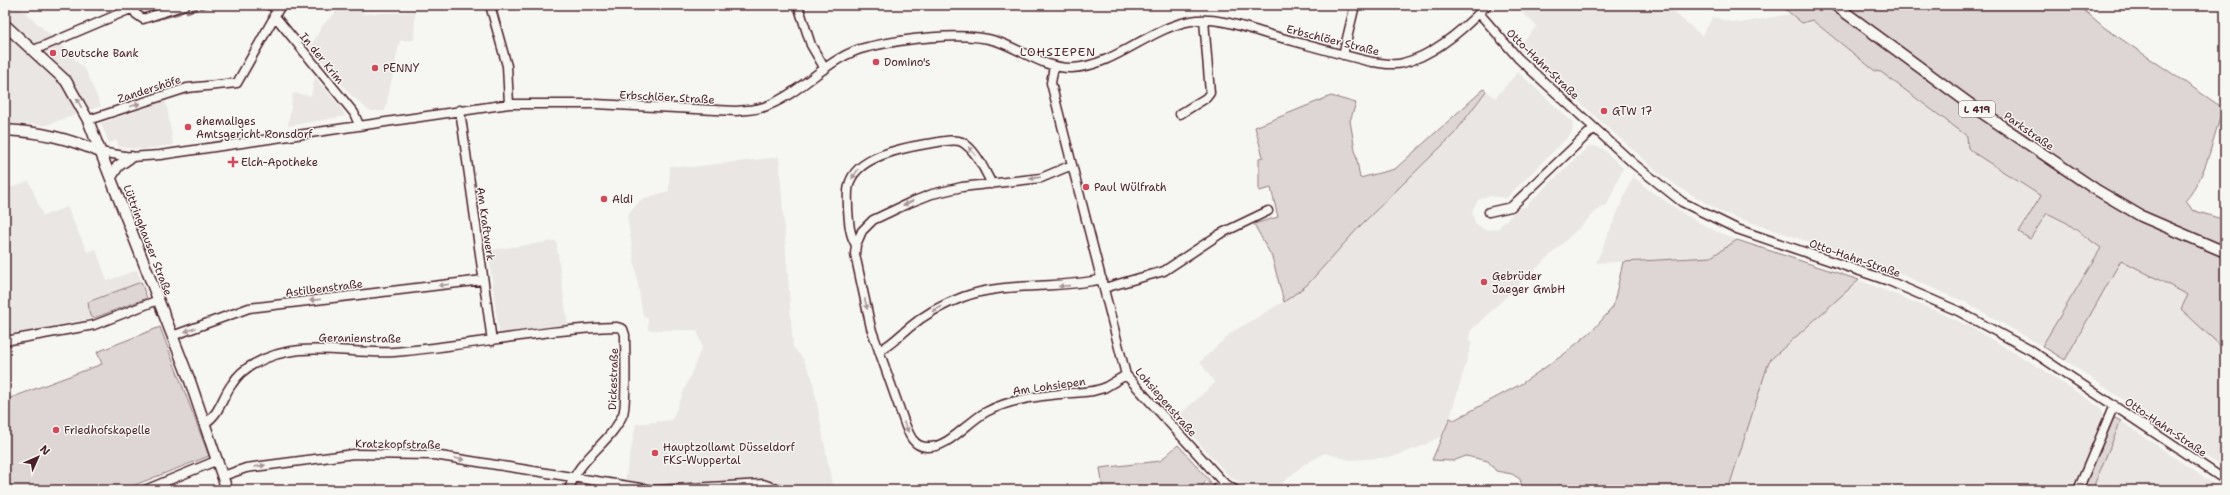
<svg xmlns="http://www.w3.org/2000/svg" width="2230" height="495" font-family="'Shantell Sans',sans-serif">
	<rect width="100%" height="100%" fill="#f6f6f2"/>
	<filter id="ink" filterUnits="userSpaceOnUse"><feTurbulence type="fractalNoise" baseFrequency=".025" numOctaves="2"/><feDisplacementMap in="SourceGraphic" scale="8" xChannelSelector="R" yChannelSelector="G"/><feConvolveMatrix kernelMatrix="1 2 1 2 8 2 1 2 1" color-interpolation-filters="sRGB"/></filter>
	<g filter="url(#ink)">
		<path fill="#e9e6e3" d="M5,5H16L63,46L86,71L101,106L46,125L5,123Z
			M337,5H365L362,14L415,12L414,40H400L385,111H371L367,109L350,94L310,47L323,25L335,13Z
			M1514,5H1665L1702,36L1713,17L1727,21L1741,23L1790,14L1802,23L1811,20L1875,71L1881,72L1967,136L1968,148L1971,151L2041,196L2019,232L2031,239L2047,213L2067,223L2101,248L2042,346L1967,303L1882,266L1723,213L1677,186L1659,173L1518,47L1537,26Z
			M1518,72L1570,120L1573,123L1572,133L1506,198L1490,196L1478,200L1472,211L1475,223L1485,230L1497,229L1519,208L1525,207L1588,147L1593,146L1602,148L1623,168L1607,205L1602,206L1471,330L1468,340L1472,342L1450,418L1441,436L1422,446L1392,457L1350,460L1325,453L1303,465L1281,484L1280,490H1260L1231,478L1176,418L1215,383L1200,362L1231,333L1283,302L1307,285L1359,227L1454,134L1486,91L1495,98Z
			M315,77L343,111L345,116L288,126L293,93L311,96Z
			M166,101L173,145L144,149L119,147L117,140L109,143L101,123Z
			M779,157L793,347L803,359L812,377L833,490H651L650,485L625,481L636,424L672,420L702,347L697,330H648V319L643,316L627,215L642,199L669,191L670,166L692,167Z
			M1633,176L1649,190L1686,215L1709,228L1737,240L1711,257L1596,263Z
			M29,181L43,216L67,207L87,252L96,249L107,281L137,270L147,298L94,318L5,335V190Z
			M556,241L568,327L499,333L490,264L491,250Z
			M2121,259L2189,295L2205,330L2225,350V469L2065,360Z
			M1859,280L1941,313L1972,328L2042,369L2099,407L2103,413L2102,419L2072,490H1728L1769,361Z
			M2121,421L2222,490H2092Z"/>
		<path fill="#ddd6d5" stroke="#947a80" d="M1780,5H2078L2105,28L2223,108C2213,137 2207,176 2186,200L2192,210L2225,220V350L2181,309L2188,295L2121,260L2065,360L2042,346L2101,248L2067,223L2047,213L2030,239L2019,232L2041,196L1971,151L1968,148L1967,136L1881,72L1875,71L1812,20L1802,23Z
			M1484,89L1486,91L1454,134L1359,227L1307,285L1284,302L1272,257L1254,224L1278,217L1271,188L1259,191V158L1263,157L1255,127L1331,96L1356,103L1350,121L1360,178L1395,169Z
			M1737,240L1859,280L1769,361L1728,490H1583L1561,485L1537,490H1525L1522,487L1520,479L1512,474L1496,471L1488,461L1466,456L1453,461L1432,460L1450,418L1454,420L1521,384L1563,355L1594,329L1613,307L1623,262L1711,257Z
			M141,282L147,298L94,318L90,316L88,302Z
			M160,327L209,456L122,490H5V400L102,364L97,352Z
			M2115,418L2121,421L2092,490H2082L2111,421Z
			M1178,445L1211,482L1210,484L1206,481L1199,490H1103L1100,468L1160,461Z"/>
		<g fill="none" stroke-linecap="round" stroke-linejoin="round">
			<path stroke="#8e747a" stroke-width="2.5" d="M201,8L214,5
				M187,12L197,9
				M162,18L180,13
				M151,20L159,19"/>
			<g stroke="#4a1f2b" stroke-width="11">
				<path id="minor" d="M269,5L278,9
					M490,5L507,66L509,104
					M798,5L811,45L825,69
					M133,9L136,14L143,19L185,5
					M1479,13L1518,58L1544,82L1634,164L1682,202L1737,229L1889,281L1958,311L2032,351L2225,480
					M274,15L354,113L359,125
					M34,50L140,5
					M1343,55L1355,5
					M1054,66L1051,83L1126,375L1223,482L1235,490
					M460,110L492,341
					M1180,114L1206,98L1210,93L1204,20
					M88,120L187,88L237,83L281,5
					M100,152L131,157L160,155L509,104H595L736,111C747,110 759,110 769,105C804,91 830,55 868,47C902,39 963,31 996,41C1021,49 1045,69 1072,68C1115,66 1149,28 1191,21C1217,16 1246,28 1271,35C1304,44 1338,54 1372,62C1382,63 1393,66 1403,63C1435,55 1465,28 1487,5
					M1072,165L1041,178L962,187L932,194L909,203L873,220L862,231L856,245L855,254L871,328L905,424C909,434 913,446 926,447C948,449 967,422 986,412C1018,395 1057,395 1093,391L1104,388L1126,375
					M1489,212L1511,207L1594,128
					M856,245C849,234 849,221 848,209C848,201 847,192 849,185C855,157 902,148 926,144C936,143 954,138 962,142C977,151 984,170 992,184
					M1104,288L1164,271L1220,234L1268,211
					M172,336L249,308L483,280
					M5,341L94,325L158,300
					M879,351C891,345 899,336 910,327C925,314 944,304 963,297C1006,281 1057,290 1102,279
					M205,423C220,414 222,397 232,384C237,376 246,368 254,364C298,338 347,355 394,352C468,346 544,329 617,327L623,329L625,335C625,348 627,405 623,414C611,443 577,459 569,490
					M223,476L246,468L354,454L434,455L653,490
					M145,490L218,460
					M656,490L763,484L780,490
					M1216,490L1223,482
					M2078,490L2114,405"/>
			</g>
			<g stroke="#4a1f2b" stroke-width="13">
				<path id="major" d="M1835,5L1978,110L2095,189L2141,216L2225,252
					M5,25L66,81L88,120L190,381L227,490
					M5,130C41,132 67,138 100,152
					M111,177L118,166L131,157"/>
			</g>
			<use href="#minor" stroke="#f6f6f2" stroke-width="8"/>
			<use href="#major" stroke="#f6f6f2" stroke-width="10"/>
		</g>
		<defs><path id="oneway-solid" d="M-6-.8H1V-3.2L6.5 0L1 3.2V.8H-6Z"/></defs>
		<g fill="#a99598">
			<use href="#oneway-solid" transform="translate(79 103) rotate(-118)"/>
			<use href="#oneway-solid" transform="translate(135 105) rotate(-18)"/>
			<use href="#oneway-solid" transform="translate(972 151) rotate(-130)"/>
			<use href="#oneway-solid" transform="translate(855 174) rotate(124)"/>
			<use href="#oneway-solid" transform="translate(1035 178) rotate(172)"/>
			<use href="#oneway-solid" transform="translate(908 203) rotate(156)"/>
			<use href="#oneway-solid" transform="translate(444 285) rotate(173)"/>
			<use href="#oneway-solid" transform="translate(1064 286) rotate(176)"/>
			<use href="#oneway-solid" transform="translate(315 300) rotate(173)"/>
			<use href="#oneway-solid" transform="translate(866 304) rotate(77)"/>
			<use href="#oneway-solid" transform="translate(937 309) rotate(152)"/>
			<use href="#oneway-solid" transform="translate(190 330) rotate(160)"/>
			<use href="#oneway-solid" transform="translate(906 427) rotate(65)"/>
			<use href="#oneway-solid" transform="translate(459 459) rotate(11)"/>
			<use href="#oneway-solid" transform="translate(260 466) rotate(-8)"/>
		</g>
	</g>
	<g fill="#d1495b" stroke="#f6f6f2" stroke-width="1.5">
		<circle cx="53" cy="53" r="4"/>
		<circle cx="876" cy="62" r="4"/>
		<circle cx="375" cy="68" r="4"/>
		<circle cx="1604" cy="111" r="4"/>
		<circle cx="188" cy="127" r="4"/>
		<path d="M231 156h4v4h4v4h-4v4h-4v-4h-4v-4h4z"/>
		<circle cx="1086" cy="187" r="4"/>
		<circle cx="604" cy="199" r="4"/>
		<circle cx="1484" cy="282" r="4"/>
		<circle cx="56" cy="430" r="4"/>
		<circle cx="655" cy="453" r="4"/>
	</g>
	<g text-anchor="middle" stroke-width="3" stroke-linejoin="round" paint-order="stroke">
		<rect fill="#f6f6f2" stroke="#7e6067" stroke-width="1" x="1959" y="101" width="36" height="16" rx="3"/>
		<g font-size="10" font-weight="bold" fill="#4a1f2b">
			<text x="1977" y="113">L 419</text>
		</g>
		<g font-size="11" fill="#4a1f2b" stroke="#f6f6f2">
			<text transform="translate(1333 40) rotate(14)" y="4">Erbschlöer Straße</text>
			<text transform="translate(322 58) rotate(51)" y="4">In der Krim</text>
			<text transform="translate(1543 64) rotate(44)" y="4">Otto-Hahn-Straße</text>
			<text transform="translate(149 89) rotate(-18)" y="4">Zandershöfe</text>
			<text transform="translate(667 97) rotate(3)" y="4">Erbschlöer Straße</text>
			<text transform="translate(2029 131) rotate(35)" y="4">Parkstraße</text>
			<text transform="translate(486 224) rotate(82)" y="4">Am Kraftwerk</text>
			<text transform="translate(148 240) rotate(69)" y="4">Lüttringhauser Straße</text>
			<text transform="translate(1855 258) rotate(19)" y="4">Otto-Hahn-Straße</text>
			<text transform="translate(324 288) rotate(-7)" y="4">Astilbenstraße</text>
			<text transform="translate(360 338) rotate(1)" y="4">Geranienstraße</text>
			<text transform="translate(613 379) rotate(-88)" y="4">Dickestraße</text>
			<text transform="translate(1049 386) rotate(-8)" y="4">Am Lohsiepen</text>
			<text transform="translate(1166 402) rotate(49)" y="4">Lohsiepenstraße</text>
			<text transform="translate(2166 427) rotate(34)" y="4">Otto-Hahn-Straße</text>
			<text transform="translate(398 444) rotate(1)" y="4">Kratzkopfstraße</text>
		</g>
		<g font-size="11" fill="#4a1f2b" stroke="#f6f6f2" text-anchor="start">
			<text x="61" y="57">Deutsche Bank</text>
			<text x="884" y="66">Domino's</text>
			<text x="383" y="72">PENNY</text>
			<text x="1612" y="115">GTW 17</text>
			<text x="196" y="125">ehemaliges<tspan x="196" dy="13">Amtsgericht Ronsdorf</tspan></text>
			<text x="241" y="166">Elch-Apotheke</text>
			<text x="1094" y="191">Paul Wülfrath</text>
			<text x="612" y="203">Aldi</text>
			<text x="1492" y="280">Gebrüder<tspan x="1492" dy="13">Jaeger GmbH</tspan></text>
			<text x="64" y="434">Friedhofskapelle</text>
			<text x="663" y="451">Hauptzollamt Düsseldorf<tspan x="663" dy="13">FKS-Wuppertal</tspan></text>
		</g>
		<g font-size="12" letter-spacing="1" fill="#4a1f2b" stroke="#f6f6f2">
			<text x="1058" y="56">LOHSIEPEN</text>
		</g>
	</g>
	<rect width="2230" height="495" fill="none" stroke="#f6f6f2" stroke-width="20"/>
	<rect x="10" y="10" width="2210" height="475" fill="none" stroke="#4a1f2b" stroke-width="1.5" filter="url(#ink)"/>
	<g transform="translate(38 457) rotate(45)" stroke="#f6f6f2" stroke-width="3" paint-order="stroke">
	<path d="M0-3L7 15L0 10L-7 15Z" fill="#4a1f2b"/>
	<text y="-6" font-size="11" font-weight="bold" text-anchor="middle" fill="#4a1f2b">N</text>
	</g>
</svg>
